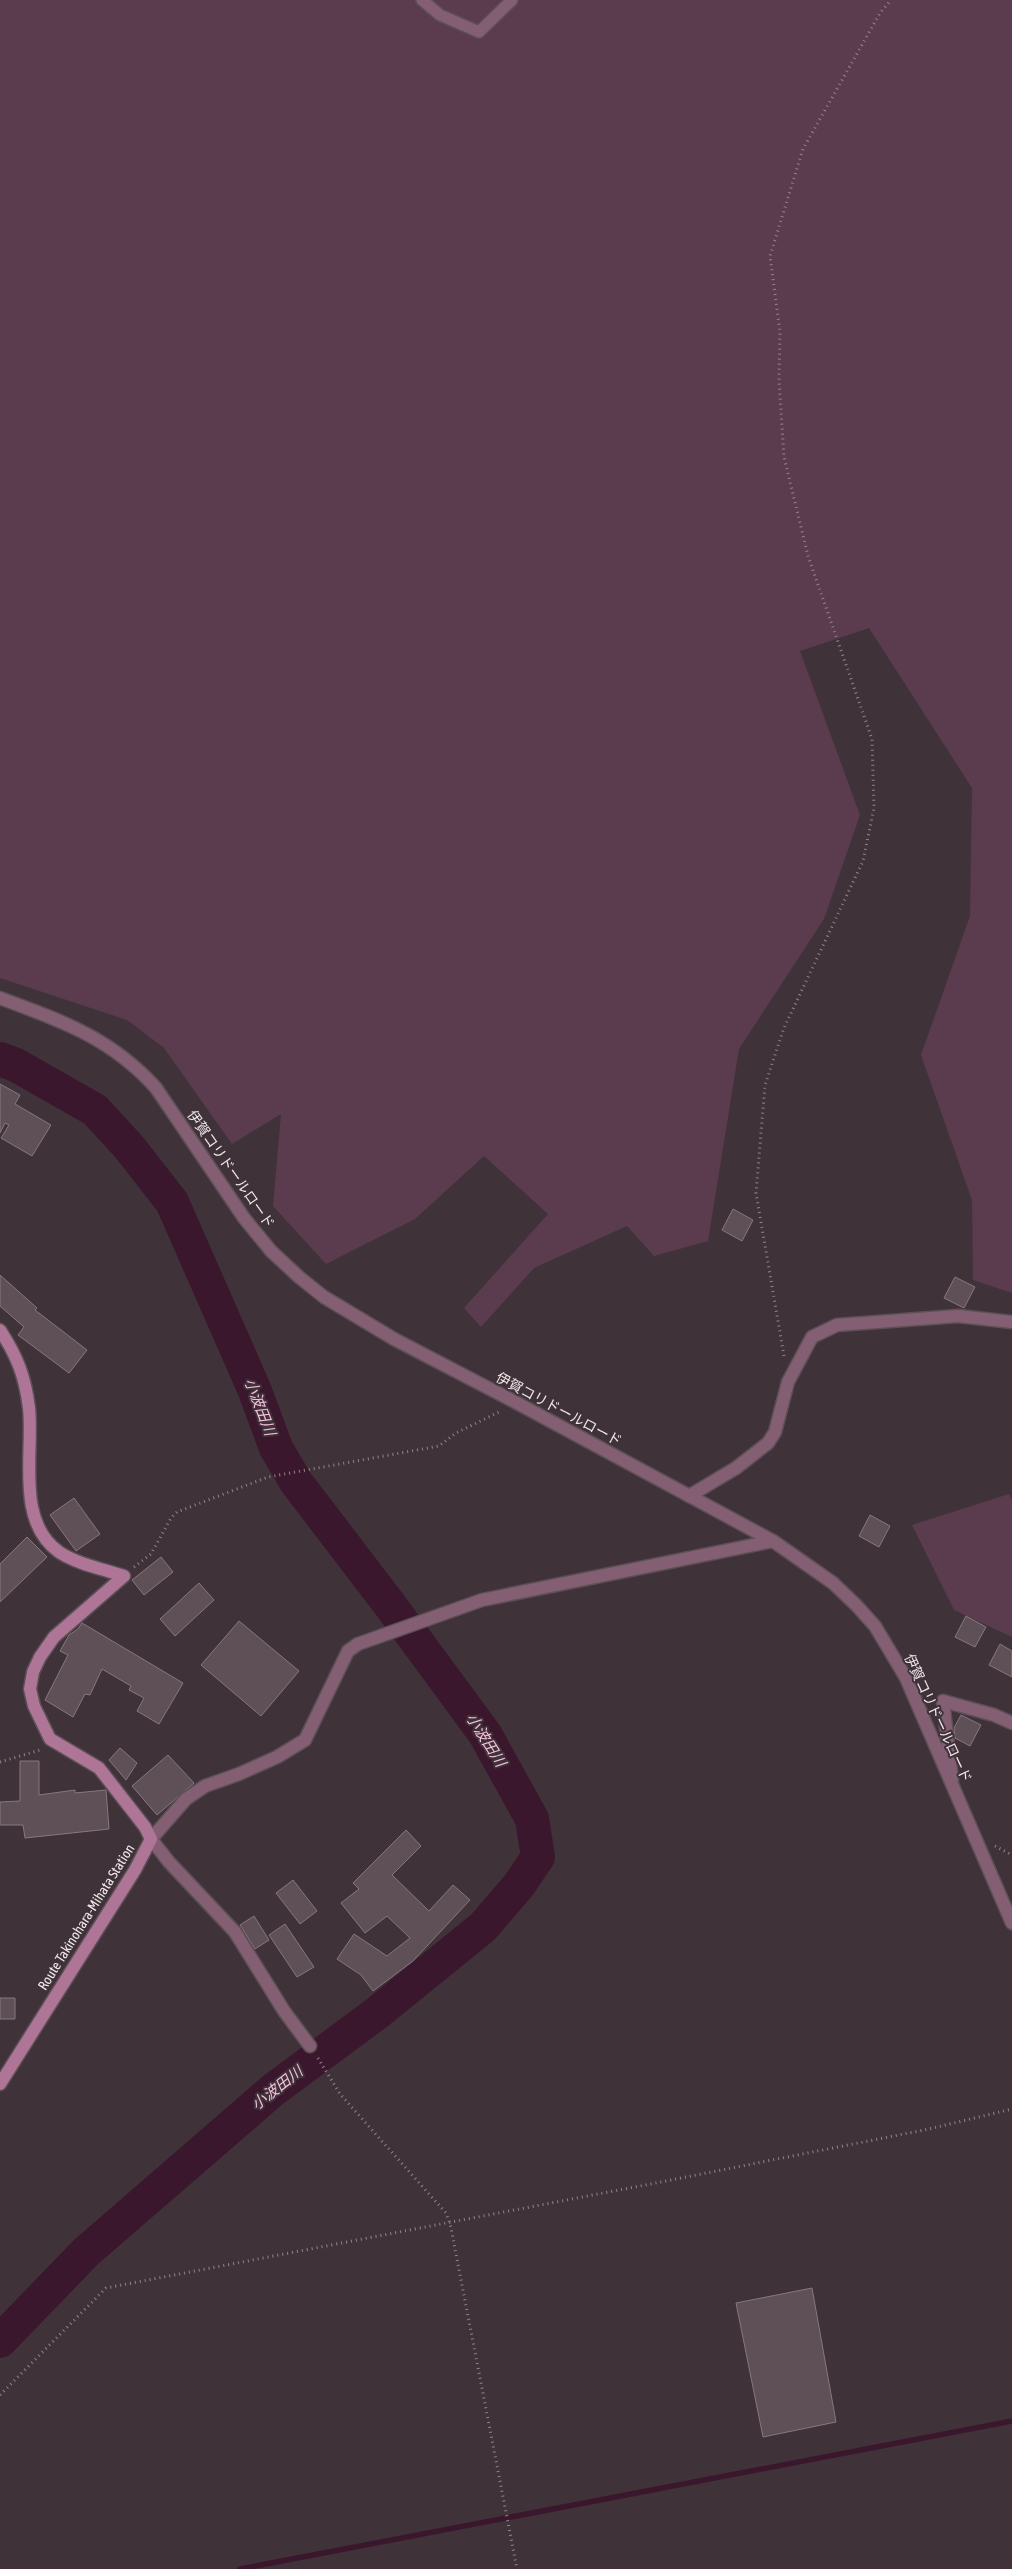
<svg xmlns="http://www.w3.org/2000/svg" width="1012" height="2569" font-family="'Asap Condensed','Noto Sans JP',sans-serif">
	<rect width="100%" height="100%" fill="#403239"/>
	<path fill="#5b3c4e" d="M0,0H1012V1293L973,1280L972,1200L921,1055L970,916L972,788L869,628L800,651L860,815L824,919L739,1049L708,1241L654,1256L627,1226L534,1268L481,1327L464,1308L548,1214L484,1156L415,1219L326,1264L273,1206L281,1114L232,1144L164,1048L127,1020L0,978Z
		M1009,1494L1012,1500V1637L954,1610L912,1525Z"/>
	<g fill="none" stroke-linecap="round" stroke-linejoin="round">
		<path stroke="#3a172d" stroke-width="5.5" d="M240,2569L1012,2421"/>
		<path stroke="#3a172d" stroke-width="34" d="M0,1059L16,1065L95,1110L129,1147L172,1202L255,1391L276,1448L296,1482L390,1605L485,1734L532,1819L538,1857L519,1885L483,1927L377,2013L273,2090L86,2252L0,2341"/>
	</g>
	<path fill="#5f5058" stroke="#877780" d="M0,1084L20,1095L15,1104L51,1125L32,1156L1,1138L9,1125L5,1123L0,1133Z
		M733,1209L753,1220L742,1241L722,1230Z
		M0,1275L37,1308L35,1310L87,1350L69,1373L18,1335L24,1327L0,1306Z
		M955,1277L975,1287L964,1308L944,1298Z
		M74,1498L100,1534L76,1551L50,1515Z
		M870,1515L890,1526L879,1547L859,1536Z
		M27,1537L47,1557L0,1602V1564Z
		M161,1557L173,1572L144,1595L132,1580Z
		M199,1583L214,1600L175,1636L160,1619Z
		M966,1616L986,1627L975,1647L955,1637Z
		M239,1621L299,1671L261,1716L201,1665Z
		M82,1623L183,1683L159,1724L137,1711L144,1698L129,1690L131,1686L102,1669L90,1695L85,1694L73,1717L45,1700L68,1655L60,1651L69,1635L78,1629Z
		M1000,1644L1012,1651V1677L989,1665Z
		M961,1715L981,1725L970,1746L955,1738L954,1728Z
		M120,1748L137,1763L126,1780L109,1760Z
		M168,1755L194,1783L157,1815L132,1786Z
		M20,1761H39V1795L75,1790V1793L106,1790L109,1829L25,1838L23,1825H0V1802L20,1801Z
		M406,1830L421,1846L392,1875L429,1911L453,1885L470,1900L413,1961L373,1991L361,1975L337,1959L354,1934L387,1956L410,1938L387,1916L365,1933L341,1903L359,1889L353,1883Z
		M293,1880L317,1911L300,1924L276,1893Z
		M254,1916L269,1940L255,1949L240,1925Z
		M285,1924L314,1967L297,1977L269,1935Z
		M0,1998H15V2019H0Z
		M812,2288L836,2422L763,2437L736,2303Z"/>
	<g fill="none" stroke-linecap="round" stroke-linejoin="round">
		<g stroke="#5c4f56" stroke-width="14">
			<path id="service" d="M422,0L440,15L479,32L512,0"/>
		</g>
		<g stroke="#5c4f56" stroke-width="15">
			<path id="minor" d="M689,1496L736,1468L768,1443L775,1432L788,1382L812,1337L837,1325L958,1316L1012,1322
				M952,1780L943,1701L994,1715L1012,1723
				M310,2046L284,2011L235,1932L169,1862L151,1839L186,1799L205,1786L239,1774L277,1757L305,1740L348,1651L358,1644L482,1600L773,1541"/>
		</g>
		<g stroke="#5c4f56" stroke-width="15">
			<path id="tertiary" d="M0,998C62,1021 111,1038 156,1088L244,1218L271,1251L299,1277L324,1297L394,1339L517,1403L773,1541L833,1583L857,1606L875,1626L906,1678L1012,1923"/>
		</g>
		<g stroke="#5c4f56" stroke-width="15">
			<path id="secondary" d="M0,1330C17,1356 25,1376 29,1408C34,1452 15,1521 59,1552C77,1564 103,1569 124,1576L54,1637L40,1657L33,1672L30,1689L34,1706L50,1739L99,1768L145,1827L151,1839L135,1870L0,2084"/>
		</g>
		<path stroke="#90858b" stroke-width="3" stroke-dasharray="1 4" stroke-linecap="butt" d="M784,1356L756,1193L765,1085L784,1028L863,861L874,808L872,739L808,556L784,457L779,380L780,332L770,256L803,149L880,13L891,0
			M134,1567L151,1554L171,1518L177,1512L268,1477L439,1446L456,1433L501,1411
			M0,1762L40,1750
			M995,1846L1012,1855
			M318,2058L340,2094L446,2213L450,2223L517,2569
			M0,2395L106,2288L661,2182L929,2129L1012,2109"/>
		<use href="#service" stroke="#845f74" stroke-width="11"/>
		<use href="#minor" stroke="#845f74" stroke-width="12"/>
		<use href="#tertiary" stroke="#845f74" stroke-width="12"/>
		<use href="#secondary" stroke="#ae7596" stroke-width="12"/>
	</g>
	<g text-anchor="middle" stroke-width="4" stroke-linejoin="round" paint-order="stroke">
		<g font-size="14" fill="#f0e7ec" stroke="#403239">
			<text transform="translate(231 1169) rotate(55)" y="5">伊賀コリドールロード</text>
			<text transform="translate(559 1409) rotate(28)" y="5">伊賀コリドールロード</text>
			<text transform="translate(938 1718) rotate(65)" y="5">伊賀コリドールロード</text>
			<text transform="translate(86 1917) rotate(-58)" y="5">Route Takinohara-Mihata Station</text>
		</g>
		<g font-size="15" font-style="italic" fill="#f8c0df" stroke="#403239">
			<text transform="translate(260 1407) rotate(69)" y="5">小波田川</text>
			<text transform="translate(486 1740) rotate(58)" y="5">小波田川</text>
			<text transform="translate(277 2088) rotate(-38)" y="5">小波田川</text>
		</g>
	</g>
</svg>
